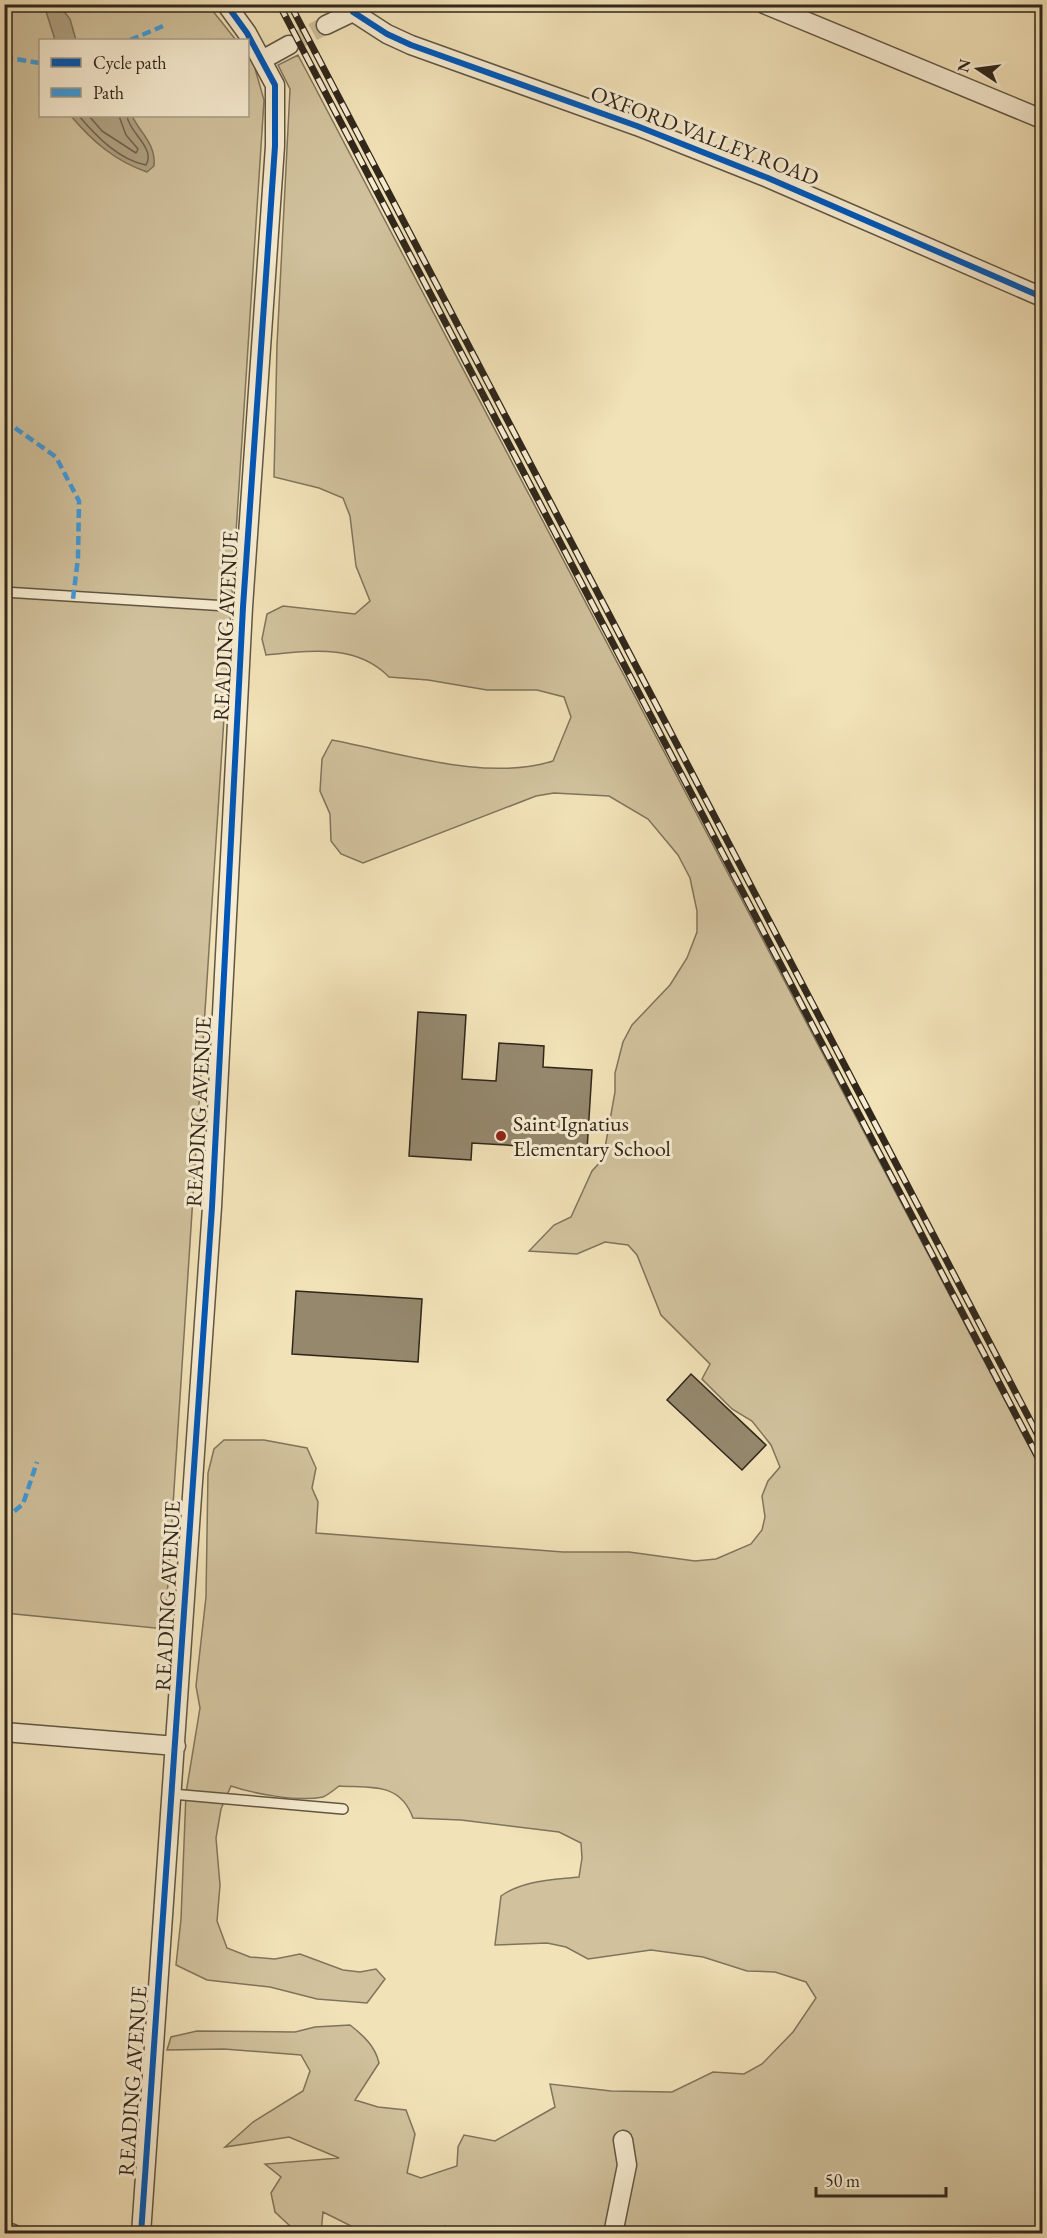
<svg xmlns="http://www.w3.org/2000/svg" width="1047" height="2238" font-family="'EB Garamond',serif">
	<rect width="100%" height="100%" fill="#f2e2b8"/>
	<filter id="stains"><feTurbulence type="fractalNoise" baseFrequency=".00333" numOctaves="4"/><feColorMatrix values="0 0 0 0 .2 0 0 0 0 .09 0 0 0 0 .02 0 0 0 .5 -.17"/></filter>
	<radialGradient id="worn" r=".72"><stop offset=".6" stop-color="#630" stop-opacity="0"/><stop offset="1" stop-color="#630" stop-opacity=".3"/></radialGradient>
	<path fill="#d1c29d" stroke="#80745c" stroke-width="1.5" d="M4,5H208L236,40H40V116H248V56L254,65L264,100L165,1629L5,1613Z
		M298,55L1042,1471V2233L447,2234L445,2226L436,2233L367,2234L323,2212L321,2233H282L290,2226L275,2212L271,2193L281,2177L265,2164L339,2158L289,2137L225,2147L253,2122L303,2091L310,2071L301,2055L224,2049L167,2050L171,2037L197,2031L295,2032L315,2027L350,2025C364,2036 375,2046 379,2063L355,2100L378,2107L406,2110L415,2134L407,2173L421,2178L457,2166L458,2147L464,2135L495,2141L555,2107L550,2084L611,2091L672,2092L713,2072L744,2074L762,2064L793,2032L816,1998L806,1982L775,1972L747,1971L703,1957L651,1950L588,1959L566,1947L547,1943L495,1945L501,1896C523,1880 552,1880 579,1877L582,1858L581,1843L559,1832L461,1820L413,1818C400,1782 371,1788 339,1786C334,1790 328,1795 323,1797C299,1802 254,1794 231,1786L221,1809L216,1838L220,1885L217,1921L227,1948L250,1957L275,1959L300,1954L343,1970L360,1972L376,1969L385,1979L367,2003L317,1999L270,1987L207,1980L176,1965L181,1919L186,1793L200,1708L196,1686L206,1597L208,1473L214,1449L224,1440H264L307,1448L316,1468L312,1488L318,1502L316,1533L563,1552H629L695,1561L716,1559L751,1544L762,1530L765,1517L762,1496L768,1481L780,1467L771,1445L752,1421L732,1409L702,1379L710,1364L661,1315L637,1255L628,1245L605,1242L577,1254L529,1251L554,1225L571,1217L592,1171L603,1159L615,1092V1073L623,1042L632,1025L670,985L687,958L697,932V911L690,878L678,855L648,819L609,796L554,793L536,796L363,863L341,854L331,841L330,814L320,791L322,759L332,740C400,753 487,782 553,761L571,717L564,697L537,690H487L428,680L389,677C356,643 309,651 266,655L262,639L267,614L283,606L355,614L370,601L356,566L350,516L343,498L319,488L274,477L277,345L290,89L278,65Z"/>
	<path fill="#b0a283" stroke="#7d7159" stroke-width="1.5" d="M44,5H59L70,19L76,40H55Z
		M71,116H132C141,134 156,144 154,166L147,172C115,161 92,141 71,116Z"/>
	<g fill="none" stroke-linecap="round" stroke-linejoin="round">
		<path stroke="#70644f" stroke-width="1.5" d="M79,116C96,136 119,160 146,165C156,148 129,133 127,116
			M89,116L102,131L136,153L138,149L126,135L119,116"/>
	</g>
	<path fill="#95886d" stroke="#30271b" stroke-width="1.5" d="M418,1012L466,1015L462,1079L496,1081L499,1043L544,1046L543,1067L592,1070L587,1150L472,1143L471,1160L409,1156Z
		M296,1291L422,1299L418,1362L292,1354Z
		M691,1374L766,1445L742,1470L667,1400Z"/>
	<g fill="none" stroke-linecap="round" stroke-linejoin="round">
		<path stroke="#cbbd99" stroke-width="18" stroke-dasharray="18 9" stroke-linecap="butt" d="M289,45L326,25"/>
		<g stroke="#605642" stroke-width="12">
			<path id="lane" d="M4,592L243,607
				M172,1794L343,1809"/>
		</g>
		<g stroke="#605642" stroke-width="21">
			<path id="street" d="M764,4L1042,119
				M353,12L387,34L411,45L637,126L768,178L1042,297
				M326,25L353,12
				M262,60L289,45
				M4,1732L176,1746
				M4,2231L13,2234
				M141,2234L212,1207L243,607L275,146V85L247,33L226,4
				M613,2234L627,2165L623,2140"/>
		</g>
		<use href="#lane" stroke="#f7ecd1" stroke-width="9"/>
		<use href="#street" stroke="#f7ecd1" stroke-width="18"/>
		<g stroke="#30271b" stroke-width="7">
			<path id="rail" d="M279,4L1042,1465
				M290,4L1042,1443"/>
		</g>
		<use href="#rail" stroke="#f7ecd1" stroke-width="4.5" stroke-dasharray="14" stroke-linecap="butt"/>
		<path stroke="#3e9cdf" stroke-width="4.5" stroke-dasharray="9 4.5" stroke-linecap="butt" d="M130,40L163,26
			M4,57L40,63
			M4,420L56,457L79,501L78,558L73,599
			M4,1520L23,1504L37,1462"/>
		<g stroke="#f7ecd1" stroke-width="10">
			<path id="cycleway" d="M353,12L387,34L411,45L637,126L768,178L1042,297
				M141,2234L212,1207L243,607L275,146V85L247,33L226,4"/>
		</g>
		<use href="#cycleway" stroke="#0057b8" stroke-width="6"/>
	</g>
	<circle fill="#8f2418" stroke="#f7ecd1" stroke-width="2" cx="501" cy="1136" r="6"/>
	<g text-anchor="middle" stroke-width="6" stroke-linejoin="round" paint-order="stroke">
		<g font-size="22" fill="#30271b" stroke="#f7ecd1">
			<text transform="translate(705 135) rotate(21)" y="8">OXFORD VALLEY ROAD</text>
			<text transform="translate(225 626) rotate(-87)" y="8">READING AVENUE</text>
			<text transform="translate(198 1112) rotate(-87)" y="8">READING AVENUE</text>
			<text transform="translate(167 1596) rotate(-87)" y="8">READING AVENUE</text>
			<text transform="translate(132 2081) rotate(-86)" y="8">READING AVENUE</text>
		</g>
		<g font-size="22" fill="#30271b" stroke="#f7ecd1" text-anchor="start">
			<text x="513" y="1131">Saint Ignatius<tspan x="513" dy="25">Elementary School</tspan></text>
		</g>
	</g>
	<rect width="1047" height="2238" fill="none" stroke="#f2e2b8" stroke-width="24"/>
	<rect x="6" y="6" width="1035" height="2226" fill="none" stroke="#30271b" stroke-width="3"/>
	<rect x="12" y="12" width="1023" height="2214" fill="none" stroke="#30271b" stroke-width="1.5"/>
	<rect x="39" y="39" width="210" height="78" fill="#f7ecd1" stroke="#a79d88" stroke-width="1.5"/>
	<rect x="51" y="58" width="30" height="9" fill="#0057b8" stroke="#a79d88" stroke-width="1.5"/>
	<text x="93" y="69" font-size="18" fill="#30271b">Cycle path</text>
	<rect x="51" y="88" width="30" height="9" fill="#3e9cdf" stroke="#a79d88" stroke-width="1.5"/>
	<text x="93" y="99" font-size="18" fill="#30271b">Path</text>
	<g transform="translate(978 69) rotate(283)" stroke="#f7ecd1" stroke-width="4.5" paint-order="stroke">
	<path d="M0-4.5L10 22L0 15L-10 22Z" fill="#30271b"/>
	<text y="-9" font-size="16" font-weight="bold" text-anchor="middle" fill="#30271b">N</text>
	</g>
	<path d="M816 2187v9h130v-9" fill="none" stroke="#30271b" stroke-width="3"/>
	<text x="825" y="2187" font-size="18" fill="#30271b" stroke="#f7ecd1" stroke-width="4.5" paint-order="stroke">50 m</text>
	<rect width="100%" height="100%" filter="url(#stains)"/>
	<rect width="100%" height="100%" fill="url(#worn)"/>
</svg>
